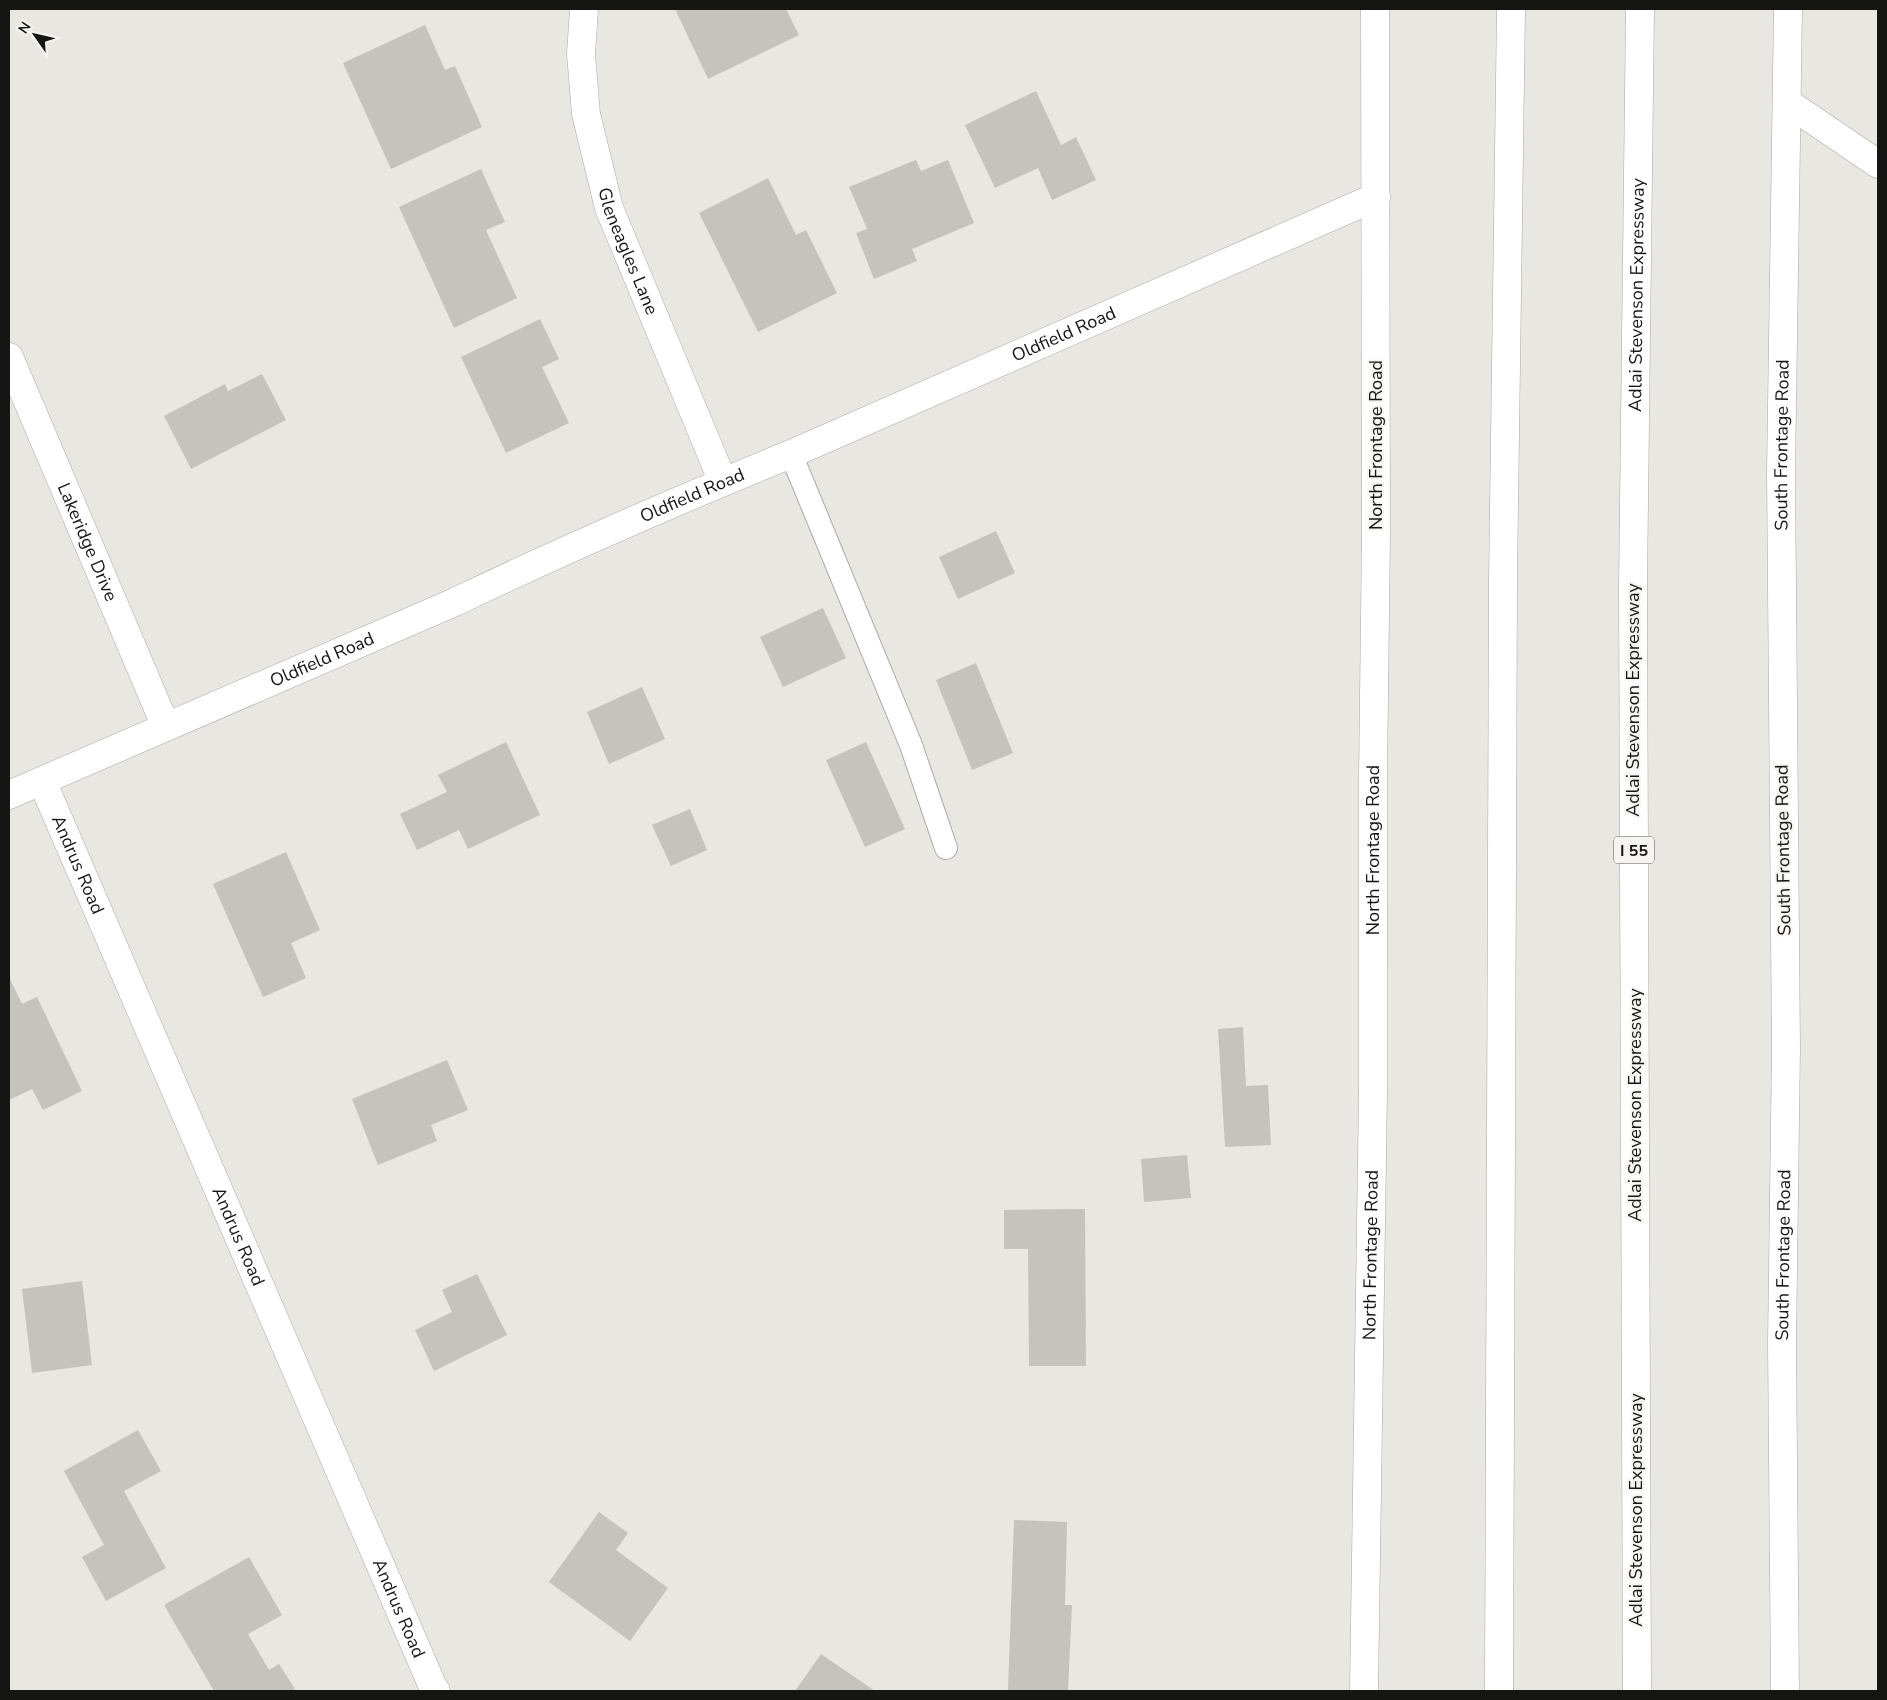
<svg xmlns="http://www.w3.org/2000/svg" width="1887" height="1700" font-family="'Nunito Sans',sans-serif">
	<rect width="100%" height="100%" fill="#e8e7e2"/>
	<path fill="#c4c3be" d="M675,9H786L799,35L708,79Z
		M425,25L445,70L455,66L482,127L391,169L343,63Z
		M1036,91L1061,145L1076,137L1096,180L1052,200L1038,168L995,188L965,125Z
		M916,160L921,171L948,160L974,223L912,249L917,261L874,279L856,233L867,229L849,187Z
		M481,169L505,222L486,230L517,298L454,328L399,207Z
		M768,178L796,235L806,230L837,293L758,332L699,213Z
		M540,319L559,359L542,367L569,423L506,453L461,357Z
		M262,374L286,420L191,469L164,416L225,384L228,391Z
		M996,531L1015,573L958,599L939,557Z
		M823,608L846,658L783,687L760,637Z
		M976,663L1013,753L972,770L936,680Z
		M642,687L665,739L609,764L587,712Z
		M506,742L540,815L468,849L459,830L417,850L400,814L447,792L438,775Z
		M866,742L905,829L865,847L826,760Z
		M690,809L707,850L671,866L652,825Z
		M286,852L320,930L291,943L306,978L263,997L213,884Z
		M9,977L22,1004L37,997L82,1091L43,1110L32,1089L9,1100Z
		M1243,1027L1246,1086L1268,1085L1271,1145L1225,1147L1218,1029Z
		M447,1060L468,1110L431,1125L437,1141L378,1165L352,1099Z
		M1187,1155L1191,1198L1144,1202L1141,1159Z
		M1085,1209L1086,1366H1029L1028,1249H1004V1210Z
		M477,1274L507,1335L434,1371L415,1330L452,1312L442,1290Z
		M82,1281L92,1365L32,1373L22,1289Z
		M138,1430L161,1471L124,1491L166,1568L106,1601L82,1557L104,1545L64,1471Z
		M599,1512L628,1533L616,1550L668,1588L630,1641L549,1582Z
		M1014,1520L1067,1522L1065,1605H1072L1068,1691H1008Z
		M249,1557L282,1615L248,1634L269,1670L279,1664L295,1689L292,1691H214L164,1605Z
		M821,1654L875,1691H795Z"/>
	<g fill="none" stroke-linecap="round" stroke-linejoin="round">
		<g stroke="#aaa9a5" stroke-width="24">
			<path id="lane" d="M791,454L911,745L946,848"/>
		</g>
		<g stroke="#aaa9a5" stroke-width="29">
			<g id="street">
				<path id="s1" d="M584,9L581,54L586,114L609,208L723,482"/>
				<path d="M1788,103L1878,164"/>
				<path id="s2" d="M9,357L166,727"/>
				<path id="s3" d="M42,781L433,1687L436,1691"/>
				<path id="s4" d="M1364,1691L1373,1090V776L1376,536L1375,9"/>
				<path id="s5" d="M1785,1691L1782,1343L1786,1049L1781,473L1788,9"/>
			</g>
		</g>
		<g stroke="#aaa9a5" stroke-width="29">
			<g id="secondary">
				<path id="s6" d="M9,795L455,602C566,549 678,500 791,454L1376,197"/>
			</g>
		</g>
		<g stroke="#aaa9a5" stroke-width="29">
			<g id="highway">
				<path d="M1499,1691L1503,579L1511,9"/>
				<path id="s7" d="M1637,1691L1633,586L1640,9"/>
			</g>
		</g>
		<use href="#lane" stroke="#fff" stroke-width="22"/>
		<use href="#street" stroke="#fff" stroke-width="28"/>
		<use href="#secondary" stroke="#fff" stroke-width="28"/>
		<use href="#highway" stroke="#fff" stroke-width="28"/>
	</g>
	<g text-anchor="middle" stroke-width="4" stroke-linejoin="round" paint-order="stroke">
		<rect fill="#f5f4f0" stroke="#585855" stroke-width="1" x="1614" y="836.5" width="40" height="27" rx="4"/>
		<g font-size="16" font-weight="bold" fill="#151513">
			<text x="1634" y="856">I 55</text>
		</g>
		<g font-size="18" fill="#151513" stroke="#f5f4f0">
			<text dy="6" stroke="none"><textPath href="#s1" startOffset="249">Gleneagles Lane</textPath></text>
			<text dy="6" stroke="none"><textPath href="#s7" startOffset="1396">Adlai Stevenson Expressway</textPath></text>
			<text dy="6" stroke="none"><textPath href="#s6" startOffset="1151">Oldfield Road</textPath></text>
			<text transform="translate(1376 445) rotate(-90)" y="6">North Frontage Road</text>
			<text dy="6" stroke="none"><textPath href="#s5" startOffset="1246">South Frontage Road</textPath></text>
			<text dy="6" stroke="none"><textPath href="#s6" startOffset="746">Oldfield Road</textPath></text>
			<text dy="6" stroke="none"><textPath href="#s2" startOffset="201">Lakeridge Drive</textPath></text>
			<text dy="6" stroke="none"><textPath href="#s6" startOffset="341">Oldfield Road</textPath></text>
			<text transform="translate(1633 700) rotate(-90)" y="6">Adlai Stevenson Expressway</text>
			<text dy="6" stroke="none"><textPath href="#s4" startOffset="841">North Frontage Road</textPath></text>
			<text transform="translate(1783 850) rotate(-91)" y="6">South Frontage Road</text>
			<text dy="6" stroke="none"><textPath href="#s3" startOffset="91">Andrus Road</textPath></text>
			<text transform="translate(1635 1105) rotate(-90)" y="6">Adlai Stevenson Expressway</text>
			<text dy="6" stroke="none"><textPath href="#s3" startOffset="496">Andrus Road</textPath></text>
			<text dy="6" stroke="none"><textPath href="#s4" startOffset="436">North Frontage Road</textPath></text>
			<text dy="6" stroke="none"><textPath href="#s5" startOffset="436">South Frontage Road</textPath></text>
			<text transform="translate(1636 1510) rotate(-90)" y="6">Adlai Stevenson Expressway</text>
			<text dy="6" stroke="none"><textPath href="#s3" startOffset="901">Andrus Road</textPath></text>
		</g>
	</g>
	<rect width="1887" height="1700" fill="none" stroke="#151513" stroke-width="20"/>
	<g transform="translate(35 35) rotate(304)" stroke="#f5f4f0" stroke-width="4" paint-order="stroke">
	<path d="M0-4L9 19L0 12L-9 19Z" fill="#151513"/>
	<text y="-8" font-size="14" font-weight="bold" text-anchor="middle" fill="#151513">N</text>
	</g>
</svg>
